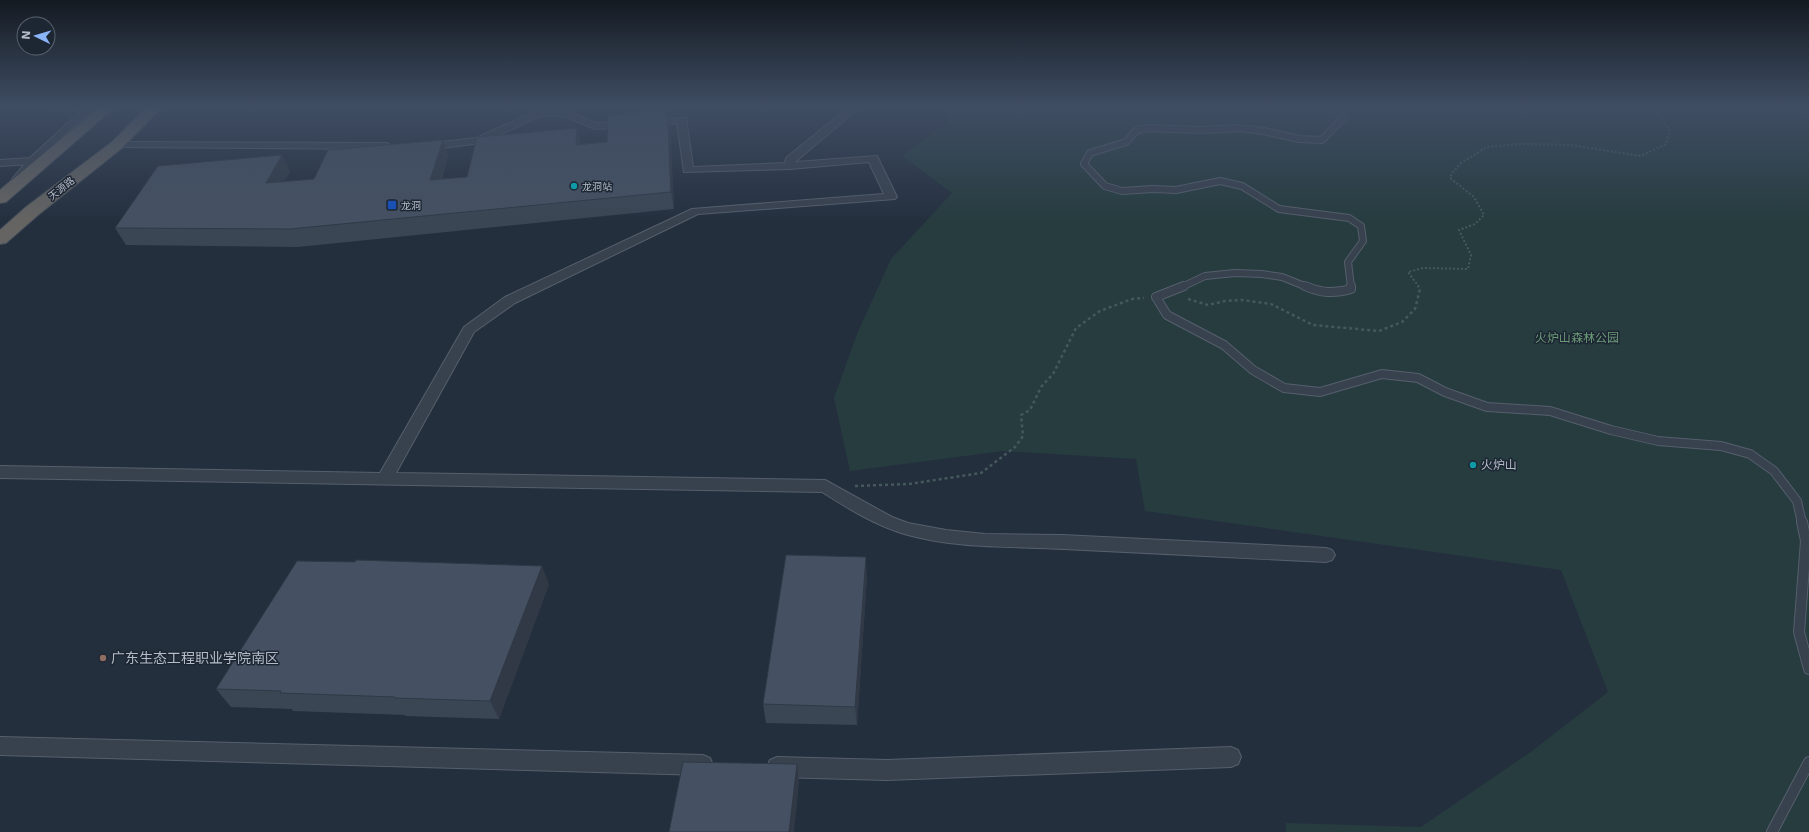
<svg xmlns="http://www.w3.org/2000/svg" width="1809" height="832" font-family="'DejaVu Sans','Noto Sans SC',sans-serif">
	<rect width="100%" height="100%" fill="#242f3e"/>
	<path fill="#263c3f" d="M948,106H1809V832H1286V823L1421,827L1532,751L1608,692L1561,570L1145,511L1136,459L1003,451L850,471L834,398L857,334L891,259L952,193L902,156L947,122Z"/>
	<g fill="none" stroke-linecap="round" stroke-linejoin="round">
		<g stroke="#565f6c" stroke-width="8">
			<path id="service-far2" d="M1334,106L1343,118L1322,140L1299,139L1264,131L1238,128L1200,130L1150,128L1137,130L1126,142L1090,153L1084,164L1105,186L1122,191L1153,189L1176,190L1220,181L1242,186L1279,209L1349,218L1361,226L1363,241L1348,262L1351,287
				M0,163L31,161L90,107L54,108L56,106
				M15,180L32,160
				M1182,287L1205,276L1235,273L1262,274L1282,277L1307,287"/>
		</g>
		<g stroke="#565f6c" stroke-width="10">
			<path id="service-far1" d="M1184,286L1156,297L1167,315L1224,345L1253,370L1284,388L1320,392L1382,374L1418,378L1445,392L1487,407L1550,411L1611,430L1658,441L1721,446L1750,454L1774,471L1797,501L1802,523
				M1305,286C1321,293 1334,294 1351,289V286"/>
		</g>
		<g stroke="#565f6c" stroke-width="12">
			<path id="service" d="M1802,522L1806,541L1799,632L1809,669
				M1772,832L1809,762"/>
		</g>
		<g stroke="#565f6c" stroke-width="2">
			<path id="minor" d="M850,106H861L795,162L877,156L897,197L895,199L698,214L515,303L474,332L396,473L825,480L892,517L908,523L946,530L985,534L1062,535L1326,548L1332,550L1335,555L1332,560L1326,562C1239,558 1151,553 1064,549C1011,546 959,549 908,535C876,526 849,509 822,492L0,478V466L380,473L464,327L505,297L692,209L884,194L869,162L790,169L684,172L677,123L650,125L646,124L645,122L646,120L686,118L693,167L785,163L786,158Z
				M538,110H566L596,123L628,121L633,124L628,127L595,129L564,116H540L482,143L425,150L420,147L425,144L476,138Z
				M117,142L387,143L392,146L387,149L113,147L112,145Z
				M0,737L703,755L710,758L713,765L710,772L703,775L0,755Z
				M1231,747L1238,750L1241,757L1238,764L1231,767L887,780L777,777L770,774L767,767L770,760L777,757L887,760Z"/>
		</g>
		<g stroke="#434c59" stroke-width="2">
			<path id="trunk" d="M101,106H116L6,202L0,203V190Z
				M148,106H163L122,148L38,215L6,243L0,244V230L26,207L112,142Z"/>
		</g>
		<path stroke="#44595c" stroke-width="2" stroke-dasharray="2 2" stroke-linecap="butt" d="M1801,106L1809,115
			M1419,287L1408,272L1423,268L1468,269L1471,255L1459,230L1475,224L1484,215L1474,197L1450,178L1452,173L1461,163L1487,147L1519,144L1571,145L1641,156L1666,144L1670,131L1658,112L1677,106"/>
		<path stroke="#44595c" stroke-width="2.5" stroke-dasharray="3 3" stroke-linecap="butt" d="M1188,299L1208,305L1225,301L1242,300L1271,304L1313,325L1379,331L1402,322L1415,309L1420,289L1418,286
			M855,486L909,484L981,473L1015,447L1023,436L1021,415L1030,410L1041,387L1053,374L1076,328L1100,311L1132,299L1144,298"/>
		<use href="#service-far2" stroke="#38414e" stroke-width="6"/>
		<use href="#service-far1" stroke="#38414e" stroke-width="8"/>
		<use href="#service" stroke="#38414e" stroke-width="10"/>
		<use href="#minor" fill="#38414e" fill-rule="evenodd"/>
		<use href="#trunk" fill="#656462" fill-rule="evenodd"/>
	</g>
	<path fill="#3b4654" d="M670,126L674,209L298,247L126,245L115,228L282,155L290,172L284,182L314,179L443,140L448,156L442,179L467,177L581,144L607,142Z
		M867,576L857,725L766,723L763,704Z
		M549,584L499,719L406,716L405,715L293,711L292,709L231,707L216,689Z"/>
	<path fill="#303945" d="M667,109L670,126L674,209L671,192Z
		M577,128L581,145H576Z
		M443,140L448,156L436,197L430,180Z
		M282,155L290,172L274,201L266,183Z
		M866,557L867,576L857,725L855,707Z
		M542,566L549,584L499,719L490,701Z
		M797,764L799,783L794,832H789Z"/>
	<path fill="#455162" stroke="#303945" d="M667,109L671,192L290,229L115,228L158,166L282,155L266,183L314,179L328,150L443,140L430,180L467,177L477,137L577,128L576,145L607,142L608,115Z
		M786,555L866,557L855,707L763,704Z
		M356,560L542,566L490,701L395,698V697L280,693L281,691L216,689L297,561L355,562Z
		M683,762L797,764L789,832H669Z"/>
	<linearGradient id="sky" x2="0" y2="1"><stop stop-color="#141a22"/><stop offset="0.48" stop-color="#3f4d63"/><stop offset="1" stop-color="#3f4d63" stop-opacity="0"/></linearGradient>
	<rect width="1809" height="222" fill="url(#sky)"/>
	<g fill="#0f9aa8" stroke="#1d2633" stroke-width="1.5">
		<circle cx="574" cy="186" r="4"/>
		<circle cx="1473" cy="465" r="4"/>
	</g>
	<rect fill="#1a4fb4" stroke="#1d2633" stroke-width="1.5" x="387" y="200" width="10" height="10" rx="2"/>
	<circle fill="#8d6e63" stroke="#1d2633" stroke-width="1.5" cx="103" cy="658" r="4"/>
	<g text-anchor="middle" stroke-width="3" stroke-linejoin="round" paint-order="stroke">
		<g font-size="10" fill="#b4bcc9" stroke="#1d2633" text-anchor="start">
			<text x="582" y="190">龙洞站</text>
			<text x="401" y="209">龙洞</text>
		</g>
		<g font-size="10" fill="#b4bcc9" stroke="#1d2633">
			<text transform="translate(61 188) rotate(-38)" y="4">天源路</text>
		</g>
		<g font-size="12" fill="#6b9a76" stroke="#1d2633">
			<text x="1577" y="342">火炉山森林公园</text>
		</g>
		<g font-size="12" fill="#b4bcc9" stroke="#1d2633" text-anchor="start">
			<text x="1481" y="469">火炉山</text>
		</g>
		<g font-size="14" fill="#b4bcc9" stroke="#1d2633" text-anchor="start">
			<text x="111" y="663">广东生态工程职业学院南区</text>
		</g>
	</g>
	<g transform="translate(36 36) rotate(275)"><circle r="19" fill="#1d2633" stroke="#59626f"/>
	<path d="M0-3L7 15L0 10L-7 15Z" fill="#8ab4f8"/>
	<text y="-6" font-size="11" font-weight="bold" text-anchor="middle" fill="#b4bcc9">N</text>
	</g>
</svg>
